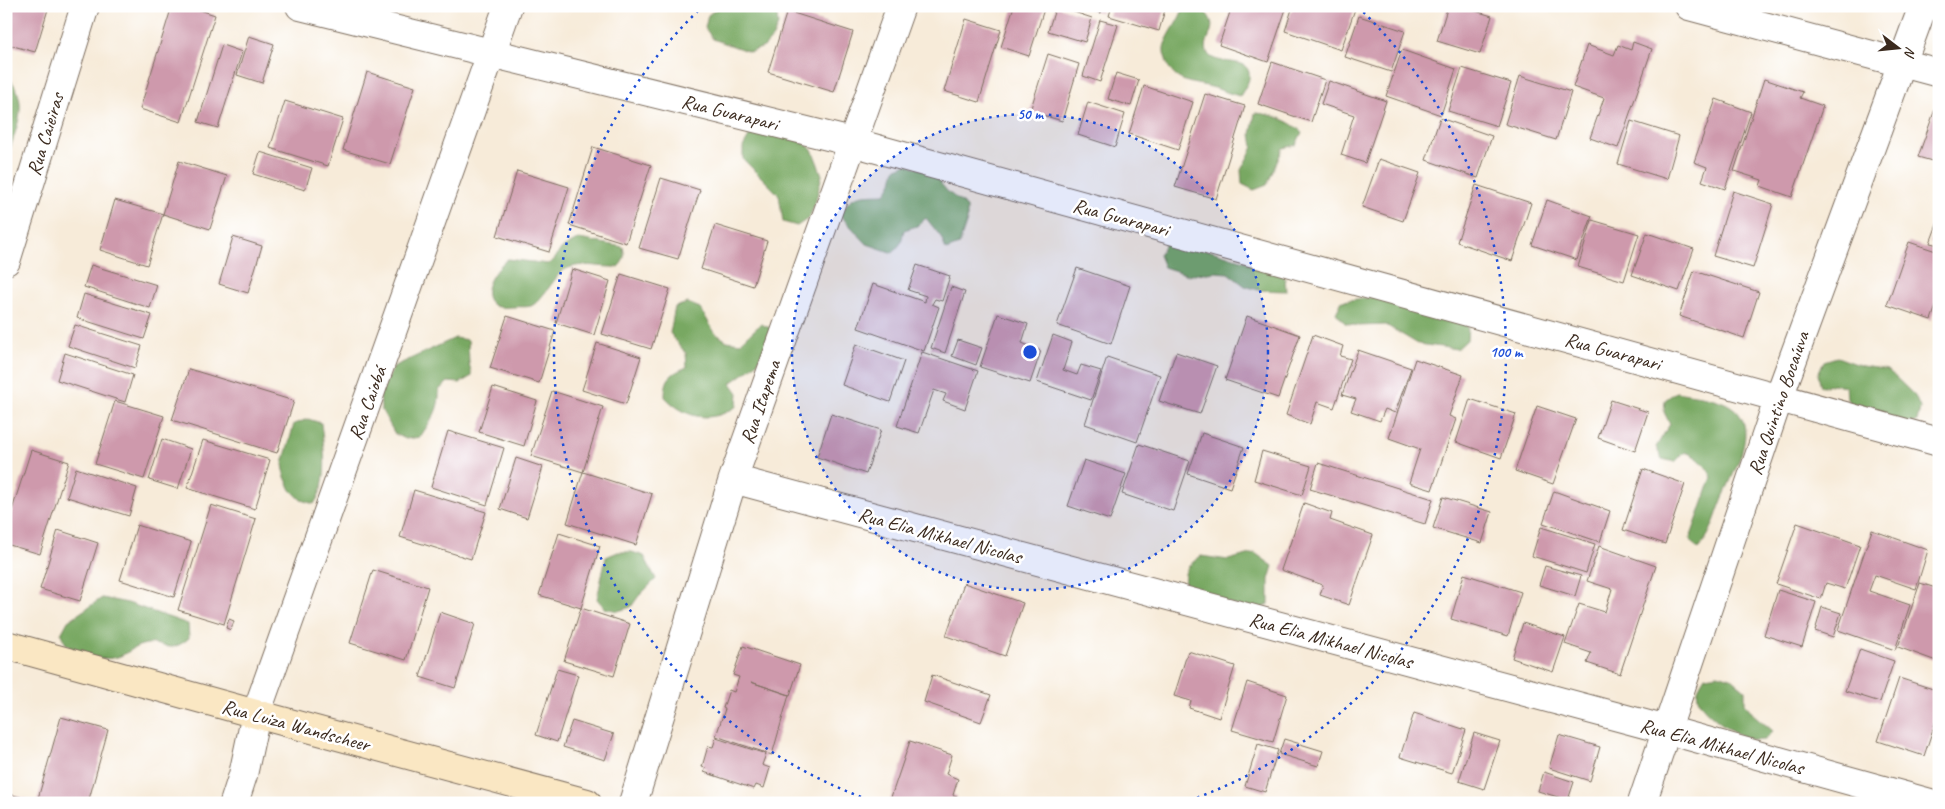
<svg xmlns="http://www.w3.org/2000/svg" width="1945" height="809" font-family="Caveat,sans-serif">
	<rect width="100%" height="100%" fill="#fff"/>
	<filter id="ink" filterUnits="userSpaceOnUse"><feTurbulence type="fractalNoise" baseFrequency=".02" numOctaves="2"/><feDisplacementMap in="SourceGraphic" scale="10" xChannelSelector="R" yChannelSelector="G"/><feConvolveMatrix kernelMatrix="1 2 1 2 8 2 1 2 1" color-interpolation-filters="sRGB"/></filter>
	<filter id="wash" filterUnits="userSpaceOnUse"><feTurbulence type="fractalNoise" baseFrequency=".0096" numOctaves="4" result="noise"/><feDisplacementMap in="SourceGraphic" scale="20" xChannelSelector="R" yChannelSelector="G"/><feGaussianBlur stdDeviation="1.12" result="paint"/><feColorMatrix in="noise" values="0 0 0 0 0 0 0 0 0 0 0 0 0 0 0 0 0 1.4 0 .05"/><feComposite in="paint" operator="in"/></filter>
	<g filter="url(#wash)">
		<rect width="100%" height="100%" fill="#f7ebd9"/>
		<path fill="#78a862" stroke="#5a6940" d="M720,6H776L778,25L773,37L764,47L750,52L713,39L705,28L708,15Z
			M1184,6H1198C1226,27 1202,35 1207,52C1214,69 1253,53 1249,79C1248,84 1243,91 1240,96C1231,94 1223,91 1215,88C1194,82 1172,85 1166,59C1164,54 1163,49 1165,44C1170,31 1180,20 1184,6Z
			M6,79H10C29,103 17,125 9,152L6,156Z
			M1255,113C1273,114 1288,120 1302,132L1296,145L1283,148L1267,185L1254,190L1242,184L1241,170L1253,147L1251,134Z
			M762,130L801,141L812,149L822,175L815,204L809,218L797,226L783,222L779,195L743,159V147L750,135Z
			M907,164L932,173L947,191L967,207V221L959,245L946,250L941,237L926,218L917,226L904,230L901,243L893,253L867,244L840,215C851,192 862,195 885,194L892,182L895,169Z
			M579,239L623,247C625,256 625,260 618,267C598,268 578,260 561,272C554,280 541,300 533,305C528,308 520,306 514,307C507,307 497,309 492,304C477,292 497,266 508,259L548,264L554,260L561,249Z
			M1177,241L1275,270L1285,278L1286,291L1258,290L1245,286L1228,273L1216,272L1189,275L1164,267L1159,255L1165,244Z
			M1381,296L1460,317L1468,327L1467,340L1457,349L1418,344L1386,325L1358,326L1345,323L1336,313L1342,301Z
			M688,303L700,308L715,333L727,341L740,343L761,324L772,329C768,359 753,367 731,383L738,393L737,406C712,424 686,419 665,397C665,378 670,374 687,367L686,353L678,344L670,333L675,307Z
			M455,338L468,340L469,363L472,376L460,383L448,382L439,390C440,411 431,420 420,437L406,439L395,434L381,409L380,394L393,367Z
			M1837,357L1862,366L1888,370L1915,396L1920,408L1917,421L1904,427L1854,411L1847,399L1846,386L1833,384L1821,387L1818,374L1824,361Z
			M1676,392C1692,395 1710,396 1725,403C1763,421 1737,464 1726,491C1716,511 1714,532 1698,549L1690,539L1712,477C1705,464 1699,457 1685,452L1675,462L1662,459L1656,447L1670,424L1664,412L1665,400Z
			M308,419L321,423C324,450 330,480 314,504L301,500L291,490L285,477L283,464L294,424Z
			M618,552H632L644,556L656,579L638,597L631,607L618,611L605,608L597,599L606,557Z
			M1255,553L1273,566L1269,579V604L1256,612L1185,589C1183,570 1186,567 1201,556L1228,560Z
			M102,598L128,603L188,624L189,638C167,657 163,639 142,645C133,647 126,655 117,657C103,661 79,657 69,647C65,644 63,638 61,634L68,621Z
			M1718,674L1731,678L1745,690V703L1753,714L1773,731L1764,740C1760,740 1756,741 1752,740C1739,738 1704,713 1699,701C1695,691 1700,684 1705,676Z"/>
		<g id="blocks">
			<path fill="#ce99ac" d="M6,6H49L35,52L6,44Z
				M172,6H188L215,15L181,122L140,109Z
				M1014,6H1045L1029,56L1001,47Z
				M1056,6L1092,18L1085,42L1048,31Z
				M1080,6H1103L1101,13Z
				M1112,6H1166L1159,31L1109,16Z
				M1232,6H1287L1268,62L1219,45Z
				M1293,6H1356L1341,50L1285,31Z
				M1448,6H1459L1492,16L1480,54L1437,41Z
				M787,11L853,32L834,92L768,72Z
				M1359,16L1405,31L1391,72L1345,57Z
				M966,19L1001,30L979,102L944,91Z
				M1100,20L1118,25L1100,82L1083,76Z
				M249,36L274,44L262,83L237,75Z
				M1633,42L1652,49L1618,148L1590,138L1604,98L1573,87L1587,45L1614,55L1618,45L1631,50Z
				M222,45L242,52L218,128L198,122Z
				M1402,50L1456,69L1441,115L1386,96Z
				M1048,54L1079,64L1062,121L1030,111Z
				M1272,62L1325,80L1311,122L1258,104Z
				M1462,68L1511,83L1497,126L1448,111Z
				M367,72L415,87L390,164L343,150Z
				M1116,73L1139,80L1131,106L1108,99Z
				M1520,76L1571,92L1556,140L1505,124Z
				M1764,79L1803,92L1800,98L1823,106L1792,197L1760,186L1762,180L1734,171Z
				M1329,81L1386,101L1365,163L1341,155L1354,115L1321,104Z
				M1144,86L1193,102L1178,150L1129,134Z
				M1205,94L1245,106L1216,199L1175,187Z
				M1939,98V163L1918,157Z
				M1716,99L1751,112L1725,189L1702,181L1707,167L1694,162Z
				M285,101L343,119L328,166L270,148Z
				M1088,102L1125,114L1115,147L1078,135Z
				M1440,118L1492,136L1478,178L1426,160Z
				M1631,121L1679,136L1667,179L1618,164Z
				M593,147L651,165L626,243L569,225Z
				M260,152L312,168L305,190L253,174Z
				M1379,159L1420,173L1403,221L1362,207Z
				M179,161L227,176L210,229L163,214Z
				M517,171L569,187L549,252L497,236Z
				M661,178L700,190L678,259L639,248Z
				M1476,185L1531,203L1512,261L1457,242Z
				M1733,191L1773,204L1753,268L1713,256Z
				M115,200L163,214L147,265L100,250Z
				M1547,200L1592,216L1577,260L1532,245Z
				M1939,219V245L1930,243Z
				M1592,220L1639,234L1624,281L1578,267Z
				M715,225L767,241L753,286L701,269Z
				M1647,233L1694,249L1679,291L1632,275Z
				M233,237L262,246L248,293L219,284Z
				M1909,242L1939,252V298L1931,320L1887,305Z
				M91,265L157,285L150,308L84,287Z
				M917,265L950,276L942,301L935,299L932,304L939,307L924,351L858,328L873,284L925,302L926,296L908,290Z
				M1077,268L1130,286L1111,344L1057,325Z
				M572,269L610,281L594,335L556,323Z
				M1694,271L1759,292L1744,338L1679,316Z
				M621,274L670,289L651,349L602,334Z
				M951,287L965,292L945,353L931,348Z
				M84,294L152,315L144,339L77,318Z
				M998,314L1028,324L1022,343L1041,351L1030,383L980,367Z
				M507,316L555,331L539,383L490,368Z
				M1247,316L1300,335L1278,398L1225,380Z
				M75,325L142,346L135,368L68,346Z
				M1053,335L1072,342L1063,370L1077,375L1081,365L1101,371L1091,400L1037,382Z
				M1313,335L1343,346L1340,356L1351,359L1334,408L1317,402L1310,424L1286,415Z
				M958,340L982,348L976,365L952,356Z
				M597,343L641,357L626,404L582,390Z
				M856,344L904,361L890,402L842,385Z
				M1358,350L1411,368L1395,413L1385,409L1380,421L1351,411L1356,399L1342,395Z
				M922,352L978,371L965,409L943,401L946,394L934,390L919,433L897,426Z
				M1176,352L1217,366L1200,414L1159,401Z
				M65,353L133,375L125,402L57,380Z
				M1107,357L1160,375L1137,442L1085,424Z
				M1415,359L1463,375L1449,416L1456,419L1432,490L1409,483L1420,449L1389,438Z
				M189,369L294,401L277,453L172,420Z
				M493,387L537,401L524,446L479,432Z
				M552,391L603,407L583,472L531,456Z
				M1470,399L1516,414L1501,458L1456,442Z
				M1611,400L1648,412L1635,451L1598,438Z
				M115,401L164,416L144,479L95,464Z
				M1537,406L1576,419L1553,484L1515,471Z
				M831,414L881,430L866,474L817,457Z
				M448,431L504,448L487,505L431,487Z
				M1202,433L1244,447L1230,488L1188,474Z
				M162,439L191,449L178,489L149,480Z
				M203,440L270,460L255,509L187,488Z
				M1139,444L1190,461L1173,511L1122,494Z
				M31,450L69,462L40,554L6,544V529Z
				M1262,451L1311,466L1302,495L1254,480Z
				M516,458L543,467L527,518L500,509Z
				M1084,460L1126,474L1110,520L1068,506Z
				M1318,463L1433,499L1425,524L1310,489Z
				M76,468L137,488L129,516L67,497Z
				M1643,469L1685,484L1665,544L1623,530Z
				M583,472L652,494L636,545L567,523Z
				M414,490L486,512L471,559L400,537Z
				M1554,491L1610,511L1600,542L1543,523Z
				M1443,497L1492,512L1482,543L1433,528Z
				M1304,503L1332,513L1330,520L1373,535L1349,605L1320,595L1323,585L1281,570Z
				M211,505L256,519L224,624L178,610Z
				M1797,523L1860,545L1845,589L1826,583L1821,599L1776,584Z
				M137,525L191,542L174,597L120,580Z
				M1541,527L1595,544L1586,573L1532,556Z
				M58,530L98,543L80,601L40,589Z
				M1872,530L1928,550L1916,589L1875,575L1869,591L1910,605L1895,650L1838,630Z
				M559,533L600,546L581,608L539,595Z
				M1599,546L1656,566L1620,674L1587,663L1591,653L1565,644L1579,604L1605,612L1612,589L1587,581Z
				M1545,566L1581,576L1575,596L1539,585Z
				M373,570L428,587L406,660L350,643Z
				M1464,574L1521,592L1508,636L1451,619Z
				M964,583L1023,603L1005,656L946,636Z
				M1920,583L1939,589V662L1898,647Z
				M1778,590L1816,602L1802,647L1764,635Z
				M1822,607L1841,613L1833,637L1815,631Z
				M581,608L630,624L614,676L564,661Z
				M440,612L475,624L455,688L420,677Z
				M229,619L234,621L231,630L226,628Z
				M1523,623L1565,637L1553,672L1512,658Z
				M743,646L800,665L790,695L751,682L789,695L772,755L716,736L725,709L723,708L729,690L734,692L739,677L733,675Z
				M1860,649L1894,661L1880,702L1845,691Z
				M1188,651L1235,666L1219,718L1189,708L1191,701L1174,696Z
				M557,669L578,675L557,742L536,735Z
				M932,675L991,695L981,722L924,702Z
				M1899,678L1939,691V711L1924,756L1878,741Z
				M1247,682L1287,695L1273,742L1232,730Z
				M1414,713L1466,730L1452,773L1400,757Z
				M61,717L108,730L88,803H6V793L37,802Z
				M572,721L614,734L605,760L563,747Z
				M1474,733L1500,741L1484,789L1459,781Z
				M1559,735L1600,747L1590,781L1549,768Z
				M716,738L766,754L762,765L770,768L764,788L756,785L754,789L704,772L706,768L702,767L708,746L713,747Z
				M1284,739L1323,751L1318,766L1279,754Z
				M910,741L952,755L946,774L958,779L953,795L957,796L955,803H889Z
				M1258,744L1278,750L1265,792L1245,786Z
				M1544,772L1574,782L1568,800L1538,791Z"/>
		</g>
	</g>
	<g filter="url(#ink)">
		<use href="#blocks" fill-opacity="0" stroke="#7d6e5f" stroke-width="1"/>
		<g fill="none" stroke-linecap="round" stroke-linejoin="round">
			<g stroke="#7d6e5f" stroke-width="30">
				<path id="minor" d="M300,6L852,142L1939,442
					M1689,6L1939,73
					M6,261L85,6
					M733,479L1667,730L1930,803
					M234,803L243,775L256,714L508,6
					M633,803L733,479L901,6
					M1642,803L1779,397L1923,6"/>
			</g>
			<g stroke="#7d6e5f" stroke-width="30">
				<path id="secondary" d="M6,645L256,714L587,803"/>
			</g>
			<use href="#minor" stroke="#fff" stroke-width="28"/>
			<use href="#secondary" stroke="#fae7c3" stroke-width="28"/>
		</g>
	</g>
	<circle cx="1030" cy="352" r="238" fill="#1d4ed8" fill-opacity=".12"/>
	<g fill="none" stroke="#1d4ed8" stroke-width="2.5" stroke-dasharray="2.5 5">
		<circle cx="1030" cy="352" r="238"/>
		<path d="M875 802A476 476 0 0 1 702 7M1358 7A476 476 0 0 1 1185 802"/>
	</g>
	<g text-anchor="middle" stroke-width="5" stroke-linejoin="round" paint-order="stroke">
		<g font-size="20" fill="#3b2a1e" stroke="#fff">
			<text transform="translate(730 112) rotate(14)" y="7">Rua Guarapari</text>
			<text transform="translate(45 134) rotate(-73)" y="7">Rua Caieiras</text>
			<text transform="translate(1121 217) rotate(15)" y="7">Rua Guarapari</text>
			<text transform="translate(1613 351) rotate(15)" y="7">Rua Guarapari</text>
			<text transform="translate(760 402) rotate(-71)" y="7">Rua Itapema</text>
			<text transform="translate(367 403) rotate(-70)" y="7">Rua Caiobá</text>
			<text transform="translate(1778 403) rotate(-71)" y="7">Rua Quintino Bocaíuva</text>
			<text transform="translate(940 535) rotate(15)" y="7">Rua Elia Mikhael Nicolas</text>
			<text transform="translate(1331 640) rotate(15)" y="7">Rua Elia Mikhael Nicolas</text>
			<text transform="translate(296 725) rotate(15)" y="7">Rua Luiza Wandscheer</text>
			<text transform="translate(1722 746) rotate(15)" y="7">Rua Elia Mikhael Nicolas</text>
		</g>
	</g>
	<circle cx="1030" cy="352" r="8" fill="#1d4ed8" stroke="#fff" stroke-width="2.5"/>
	<g font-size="15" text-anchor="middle" font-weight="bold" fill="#1d4ed8" stroke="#fff" stroke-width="5" stroke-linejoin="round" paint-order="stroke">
		<text x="1030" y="119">50 m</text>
		<text x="1506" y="357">100 m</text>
	</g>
	<rect width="1945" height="809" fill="none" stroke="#fff" stroke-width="25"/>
	<g transform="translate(1898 48) rotate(106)" stroke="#ffffff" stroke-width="4" paint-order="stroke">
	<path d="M0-4L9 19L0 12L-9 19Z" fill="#3b2a1e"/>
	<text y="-8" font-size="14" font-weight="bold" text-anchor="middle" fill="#3b2a1e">N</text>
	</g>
</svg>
